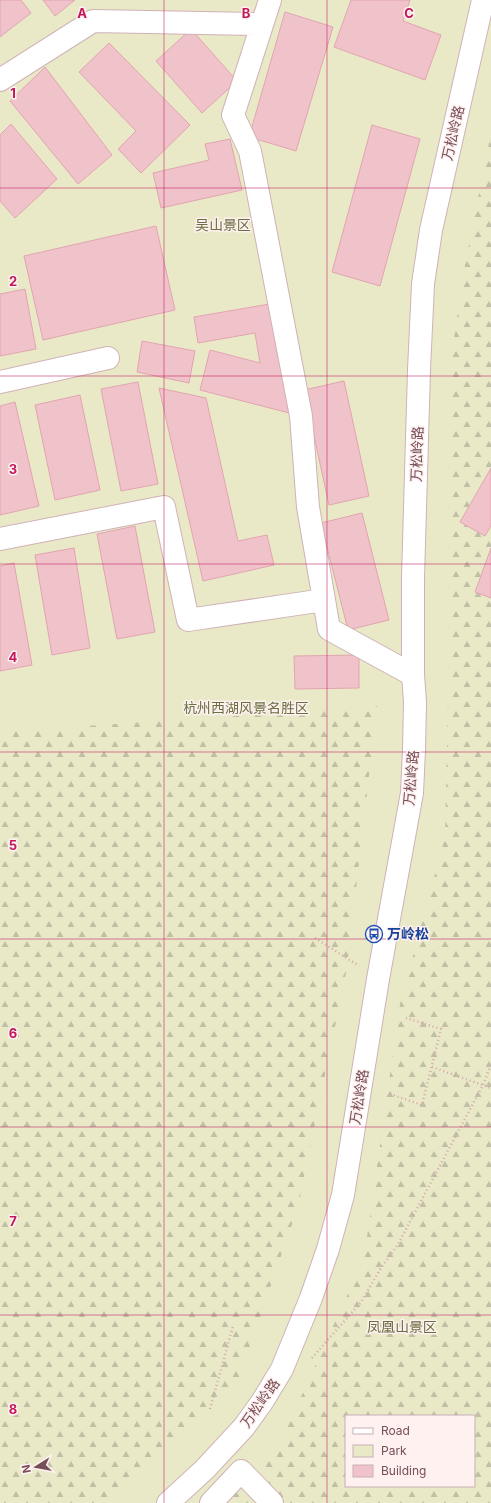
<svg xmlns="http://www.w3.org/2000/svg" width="491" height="1503" font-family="Inter,'Noto Sans SC',sans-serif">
	<defs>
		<pattern id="forest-firs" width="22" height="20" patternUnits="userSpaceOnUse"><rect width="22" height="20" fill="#e9e9c8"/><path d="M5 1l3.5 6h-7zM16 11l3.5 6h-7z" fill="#c1bfa5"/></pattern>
	</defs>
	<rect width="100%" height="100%" fill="#fceaea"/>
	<path fill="#e9e9c8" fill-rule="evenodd" d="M0,0H491V1503H0ZM346,1416H474V1486H346Z"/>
	<path fill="url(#forest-firs)" fill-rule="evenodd" d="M491,133V1503H224L276,1452L364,1258L400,1004L445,837L448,695V438L454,338L465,265ZM346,1416H474V1486H346Z
		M377,706L347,968L298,1207L238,1381L112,1503H0V732Z"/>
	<path fill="#f0c3cb" stroke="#e2a4b0" d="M0,0H21L31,13L0,37Z
		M43,0H75L55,16Z
		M351,0H410L403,21L441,35L425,80L334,47Z
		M285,12L333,27L296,151L249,137Z
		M191,29L237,81L202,113L156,61Z
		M109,43L190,125L141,173L118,149L136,131L79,72Z
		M45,67L112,155L78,184L10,101Z
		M11,124L57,179L15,218L0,201V135Z
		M372,125L420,139L380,286L332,272Z
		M230,139L242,190L161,208L153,173L209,160L205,144Z
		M156,226L175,310L43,340L24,256Z
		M25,289L36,349L0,356V294Z
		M281,302L301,416L200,390L210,350L260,363L255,333L198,343L194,317Z
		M142,341L195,351L189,383L137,372Z
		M344,381L369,496L329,505L304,390Z
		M138,382L158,484L121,491L101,389Z
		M159,388L206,398L238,541L267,535L274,565L203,581Z
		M80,395L100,490L55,500L35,405Z
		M15,402L39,506L0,515V406Z
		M491,468V526L485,536L460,522Z
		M362,513L389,620L348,630L321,523Z
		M135,526L155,632L117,639L97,534Z
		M74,548L90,648L52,655L35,555Z
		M491,548V598L475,592Z
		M14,563L32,665L0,671V566Z
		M359,655V688L295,689L294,656Z"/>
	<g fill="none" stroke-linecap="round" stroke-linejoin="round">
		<g stroke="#d0b2b6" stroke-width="24">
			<path id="minor" d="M270,0L233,115L250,151L301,416L308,507L329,629L413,675
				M0,80L93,21L262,24
				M0,382L108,358
				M0,539L164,507L188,620L324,600
				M168,1503L205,1469L244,1427L262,1402L282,1369L311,1298L328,1249L343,1195L378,979L412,793L414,750L415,702L413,675V578L419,370L423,284L431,230L483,0
				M211,1503L241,1471L272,1503"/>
		</g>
		<path stroke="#d5a5ae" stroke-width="2.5" stroke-dasharray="1 3" stroke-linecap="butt" d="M315,938L359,966
			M432,1067L491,1088
			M390,1094L422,1105L441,1029L406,1018
			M312,1358L361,1302L381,1268L397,1246L483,1085L491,1065
			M210,1409L233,1326"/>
		<use href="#minor" stroke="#fff" stroke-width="22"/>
	</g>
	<path fill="none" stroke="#c2185b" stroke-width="1" stroke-opacity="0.55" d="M164,0V1503M327,0V1503M0,188H491M0,376H491M0,564H491M0,752H491M0,939H491M0,1127H491M0,1315H491"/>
	<defs>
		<g id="bus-ring" transform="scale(0.9)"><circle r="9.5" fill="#fef1f0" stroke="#1a4fb4" stroke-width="1.5"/><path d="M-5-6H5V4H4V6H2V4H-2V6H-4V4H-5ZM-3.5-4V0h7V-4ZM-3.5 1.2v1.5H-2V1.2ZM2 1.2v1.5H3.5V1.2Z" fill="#1a4fb4"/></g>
	</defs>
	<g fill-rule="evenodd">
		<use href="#bus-ring" x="374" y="934"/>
	</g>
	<g text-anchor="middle" stroke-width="3" stroke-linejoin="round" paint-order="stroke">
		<g font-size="14" fill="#764e57" stroke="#fef1f0">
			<text transform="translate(453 133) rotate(-77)" y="5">万松岭路</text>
			<text transform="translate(417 454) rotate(-88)" y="5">万松岭路</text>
			<text transform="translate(411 778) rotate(-85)" y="5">万松岭路</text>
			<text transform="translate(359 1097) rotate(-81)" y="5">万松岭路</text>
			<text transform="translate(260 1403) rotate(-55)" y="5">万松岭路</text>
		</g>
		<g font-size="14" fill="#696f40" stroke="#fef1f0">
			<text x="223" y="230">吴山景区</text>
			<text x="246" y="713">杭州西湖风景名胜区</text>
			<text x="402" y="1332">凤凰山景区</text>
		</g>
		<g font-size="14" font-weight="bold" fill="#164399" stroke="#fef1f0" text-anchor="start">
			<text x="387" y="939">万岭松</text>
		</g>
	</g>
	<g font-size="13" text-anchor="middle" font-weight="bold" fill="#c2185b" stroke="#fef1f0" stroke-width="3" stroke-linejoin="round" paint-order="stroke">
		<text x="82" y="18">A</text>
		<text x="246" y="18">B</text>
		<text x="409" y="18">C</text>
		<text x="13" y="98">1</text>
		<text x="13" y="286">2</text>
		<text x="13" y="474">3</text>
		<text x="13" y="662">4</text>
		<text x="13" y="850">5</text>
		<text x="13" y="1038">6</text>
		<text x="13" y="1226">7</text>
		<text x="13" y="1414">8</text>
	</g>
	<rect x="345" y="1415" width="130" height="72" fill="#fef1f0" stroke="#c8b0b3"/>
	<rect x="353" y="1428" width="20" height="6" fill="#ffffff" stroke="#c8b0b3"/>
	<text x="381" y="1435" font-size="12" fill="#764e57">Road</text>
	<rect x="353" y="1445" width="20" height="12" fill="#e9e9c8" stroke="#c8b0b3"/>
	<text x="381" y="1455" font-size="12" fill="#764e57">Park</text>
	<rect x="353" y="1465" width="20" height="12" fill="#f0c3cb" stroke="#c8b0b3"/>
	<text x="381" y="1475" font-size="12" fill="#764e57">Building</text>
	<g transform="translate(36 1467) rotate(259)" stroke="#fef1f0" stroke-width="3" paint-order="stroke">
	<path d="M0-3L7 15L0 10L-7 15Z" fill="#764e57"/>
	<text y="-6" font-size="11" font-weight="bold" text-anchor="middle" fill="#764e57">N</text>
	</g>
</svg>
